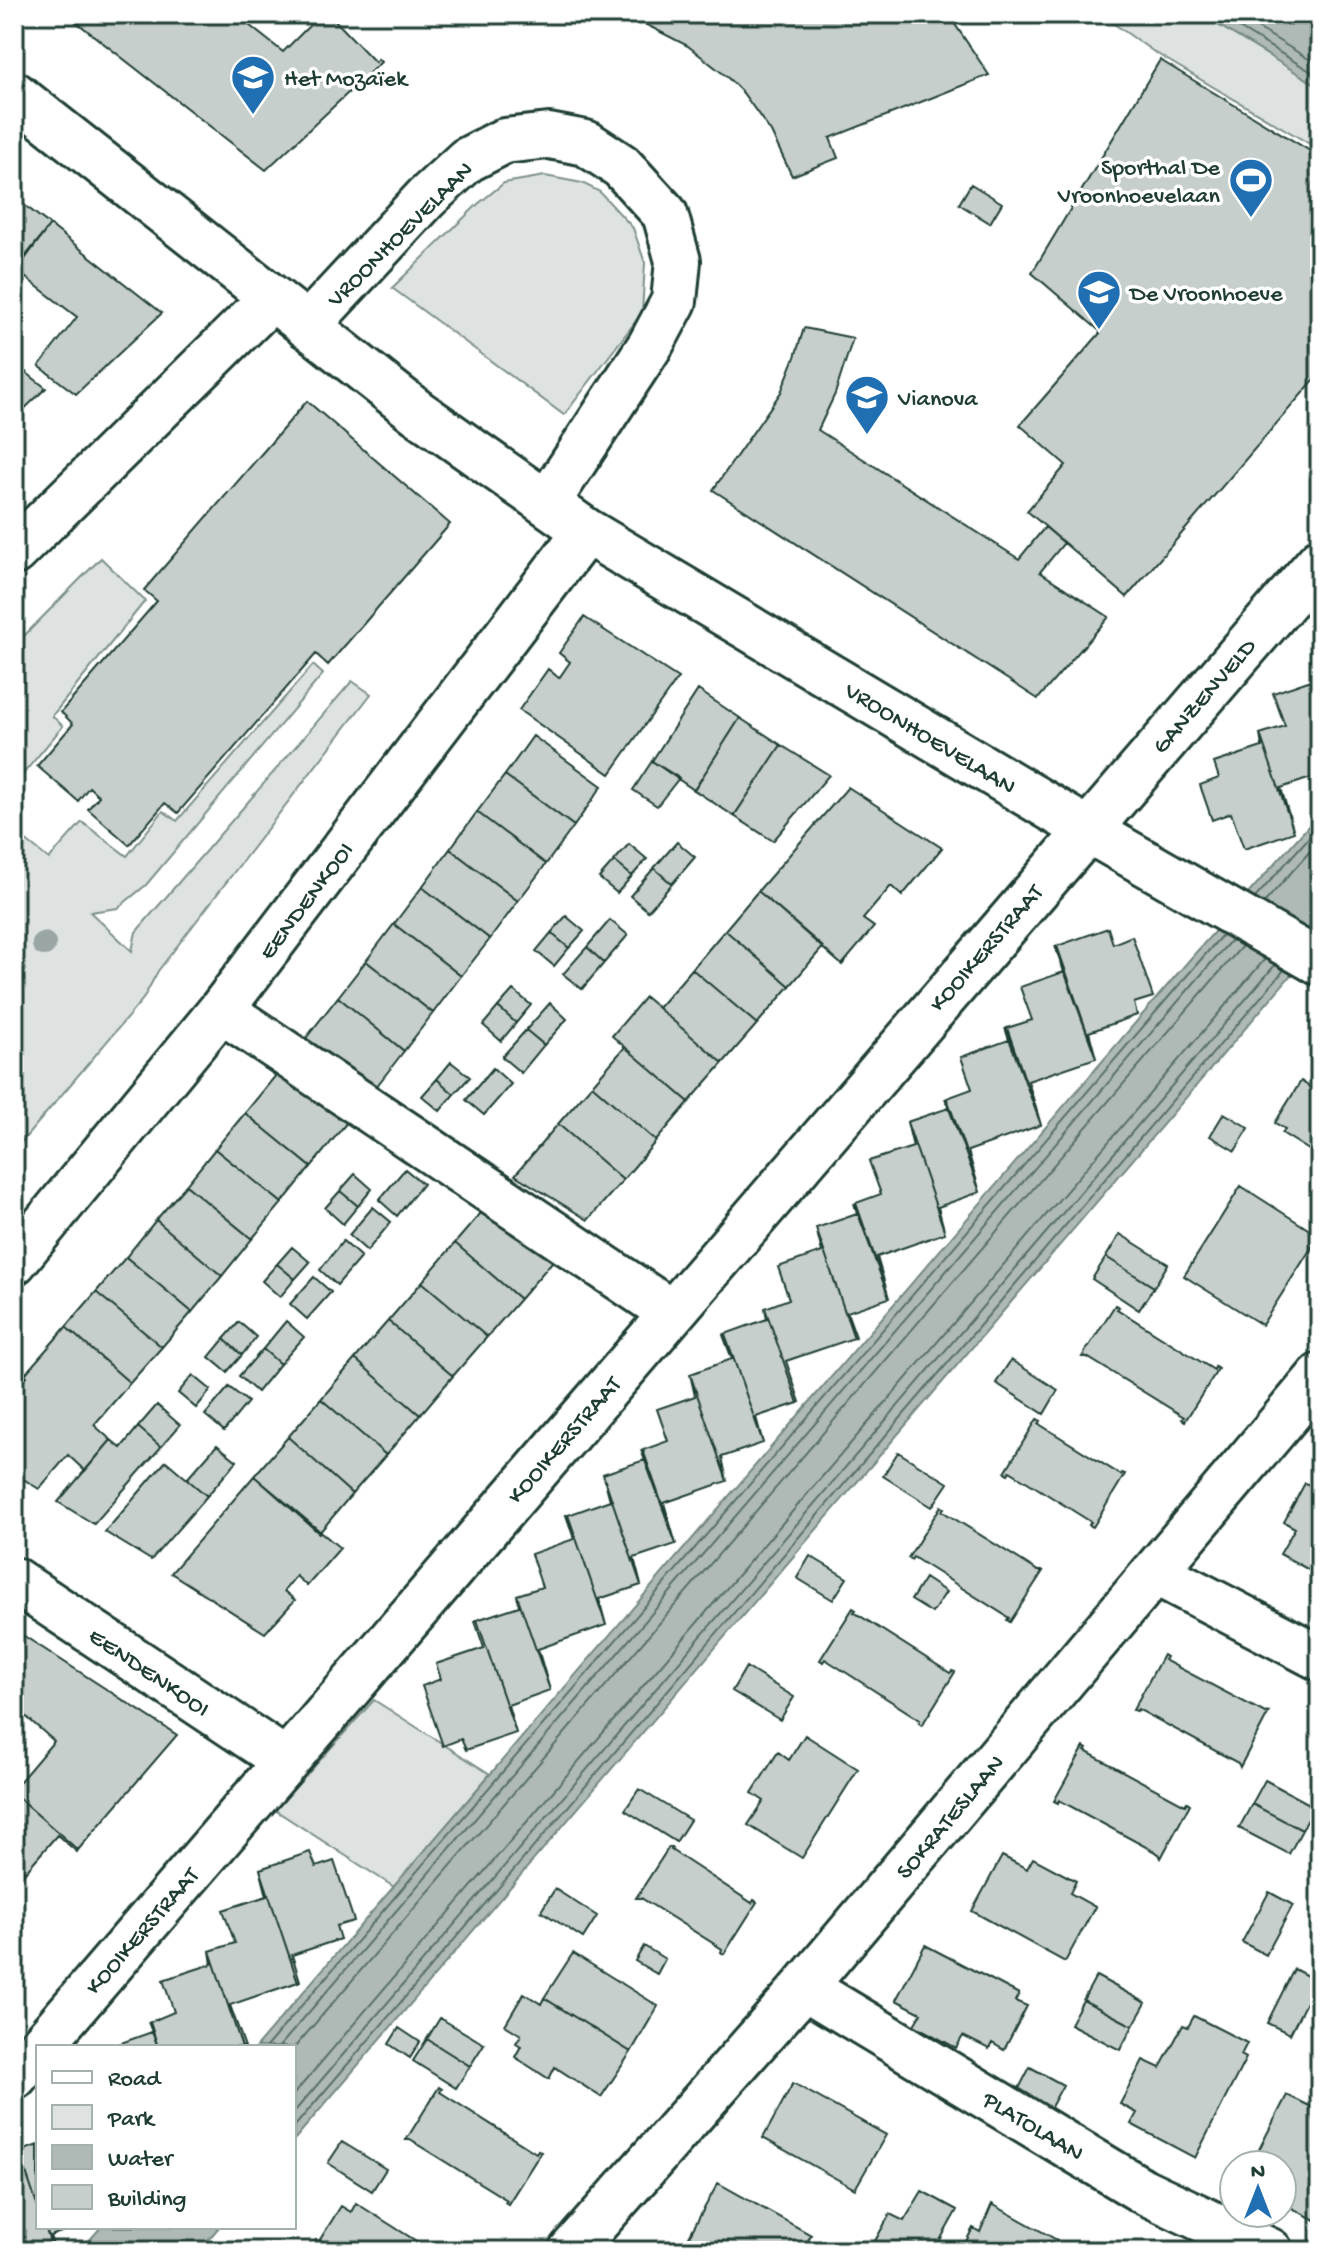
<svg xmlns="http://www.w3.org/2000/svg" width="1334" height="2265" font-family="'Gochi Hand',sans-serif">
	<rect width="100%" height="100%" fill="#fff"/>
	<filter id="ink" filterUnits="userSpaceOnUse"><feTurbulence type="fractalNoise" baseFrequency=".0125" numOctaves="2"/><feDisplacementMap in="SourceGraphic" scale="16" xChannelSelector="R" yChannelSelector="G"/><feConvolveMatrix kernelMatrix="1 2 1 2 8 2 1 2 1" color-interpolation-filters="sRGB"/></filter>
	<g filter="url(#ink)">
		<path fill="#dee3e2" stroke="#7e908b" stroke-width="2" d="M1100,14H1201L1320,85V150L1154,52Z
			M545,176L582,183L600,192L633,228L645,263L642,313L564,415L392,288L478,204L504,183Z
			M101,558L145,601L52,716L63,726L14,785V646Z
			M313,665L323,674L146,885L118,908L90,912L132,951L136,932L352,681L371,694L158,971L143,999L14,1151V812L25,840L49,859L82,822L127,856L163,811L177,821Z
			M374,1700L490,1774L394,1887L275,1810Z"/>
		<path fill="#afbab7" stroke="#758883" stroke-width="2" d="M1200,14H1320V87Z
			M1320,813V941L294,2140V2047H256L1191,958Z
			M101,2227H219L199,2251H80Z"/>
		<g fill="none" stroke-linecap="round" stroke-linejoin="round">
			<path stroke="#596f68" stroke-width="2" d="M1216,14L1320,77
				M1235,14L1320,66
				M1255,898L1320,825
				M1264,903L1320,840
				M266,2047L1222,935
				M279,2047L1231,940
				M294,2048L1242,946
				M294,2094L1265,959
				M294,2112L1275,965
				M294,2127L1284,970"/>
		</g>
		<path fill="#c7cfcc" stroke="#1f3d34" stroke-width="2" d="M66,14H235L283,52L321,14H329L375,62L378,59L381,62L266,170Z
			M615,14H948L989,75L830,138L838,158L792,176L771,132L743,93L726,76L688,46L645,24Z
			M1160,60L1320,157V373L1127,597L1027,511L1066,465L1020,425L1101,332L1032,273Z
			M971,184L1002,203L990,223L959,204Z
			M14,197L50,225L14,271Z
			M50,225L162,313L76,394L39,366L77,317L17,271L14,274Z
			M804,328L853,338L835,394L818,430L1019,559L1045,527L1064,543L1040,572L1109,617L1038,699L713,490L781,392L795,357Z
			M14,363L46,388L14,419Z
			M307,401L450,524L328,665L316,654L178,813L165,803L129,845L88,809L99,796L89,787L78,801L37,766L73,724L61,712L157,601L144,590Z
			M584,617L678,678L610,774L519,710L548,669L559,678L570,662L559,653Z
			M1320,651V680L1311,654Z
			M1311,654L1320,680V775L1281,788L1294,832L1260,734L1285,726L1273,693L1317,678Z
			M698,690L740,718L694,790L652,761Z
			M740,718L781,745L734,816L694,790Z
			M1260,734L1294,832L1244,849L1231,813L1212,820L1200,785L1219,778L1214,763L1262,747Z
			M533,736L602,786L574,826L505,775Z
			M781,745L829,775L773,841L734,816Z
			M652,761L679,778L657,806L633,790Z
			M505,775L574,826L546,864L477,812Z
			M848,787L942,848L902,896L891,886L863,919L874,927L842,965L758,891Z
			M477,812L546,864L518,901L450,849Z
			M677,842L695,857L672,884L654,868Z
			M629,844L647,859L632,876L614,861Z
			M450,849L518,901L490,939L422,887Z
			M614,861L632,876L617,893L599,878Z
			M654,868L672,884L648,911L630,896Z
			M422,887L490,939L461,976L394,924Z
			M758,891L823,947L790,986L725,930Z
			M566,916L584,931L569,948L551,933Z
			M610,920L628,935L604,963L587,947Z
			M394,924L461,976L433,1013L366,961Z
			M1108,928L1113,944L1132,936L1153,997L1134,1003L1137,1015L1089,1032L1096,1058L1057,946Z
			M725,930L790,986L757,1024L692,969Z
			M551,933L569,948L554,966L536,951Z
			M1055,946L1096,1058L1028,1081L1041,1125L1007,1028L1032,1020L1020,987L1064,972Z
			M587,947L604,963L582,989L563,974Z
			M366,961L433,1013L404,1051L338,997Z
			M692,969L757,1024L723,1063L658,1008Z
			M513,990L531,1005L516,1023L498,1007Z
			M338,997L404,1051L376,1087L303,1042Z
			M645,997L723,1063L689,1102L612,1036Z
			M550,1003L567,1019L544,1045L526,1030Z
			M498,1007L516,1023L501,1041L483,1025Z
			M1005,1028L1041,1125L968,1151L980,1192L947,1098L972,1089L961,1057L1009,1040Z
			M526,1030L544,1045L521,1073L502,1057Z
			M625,1047L689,1102L656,1141L592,1085Z
			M451,1062L470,1077L454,1094L437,1079Z
			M493,1068L511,1084L484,1115L466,1100Z
			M276,1075L348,1121L311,1167L245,1113Z
			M437,1079L454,1094L440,1111L422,1096Z
			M1301,1081L1311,1088L1316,1081L1320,1083V1157L1282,1133L1285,1129L1275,1123Z
			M592,1085L656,1141L623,1180L558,1124Z
			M945,1098L980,1192L938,1207L945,1233L907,1122L949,1108Z
			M245,1113L311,1167L282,1203L215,1149Z
			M1224,1113L1249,1128L1235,1151L1210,1136Z
			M907,1122L945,1233L877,1257L889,1298L856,1203L881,1194L869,1161L913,1147Z
			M558,1124L623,1180L588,1220L515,1175Z
			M215,1149L282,1203L252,1239L186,1185Z
			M405,1169L423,1184L397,1216L379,1200Z
			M355,1174L372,1189L358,1206L340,1191Z
			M186,1185L252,1239L222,1276L156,1220Z
			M1241,1186L1319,1236L1262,1325L1184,1276Z
			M340,1191L358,1206L343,1224L325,1208Z
			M854,1203L889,1298L847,1312L856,1337L854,1338L816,1228L857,1214Z
			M373,1207L391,1222L367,1251L349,1235Z
			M486,1207L559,1254L520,1299L455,1243Z
			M156,1220L222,1276L192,1312L126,1257Z
			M816,1228L854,1338L786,1361L800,1402L798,1403L765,1308L789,1299L778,1267L822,1252Z
			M1120,1234L1168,1264L1154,1287L1106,1257Z
			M343,1241L361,1257L337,1285L320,1270Z
			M455,1243L520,1299L487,1337L422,1282Z
			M292,1247L310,1262L295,1279L277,1264Z
			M126,1257L192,1312L162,1347L96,1292Z
			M1106,1257L1154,1287L1139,1310L1092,1279Z
			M277,1264L295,1279L280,1297L262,1281Z
			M314,1277L331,1292L307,1319L290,1304Z
			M422,1282L487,1337L453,1376L388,1321Z
			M96,1292L162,1347L130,1383L66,1327Z
			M1115,1305L1119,1307L1117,1309L1214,1370L1215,1367L1218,1369L1185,1421L1182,1419L1184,1417L1087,1357H1082Z
			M765,1308L798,1403L756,1417L763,1443L725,1334L767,1319Z
			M286,1321L304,1337L280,1364L263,1349Z
			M388,1321L453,1376L420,1415L355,1359Z
			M239,1322L256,1337L242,1355L224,1339Z
			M66,1327L130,1383L94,1425L111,1440L85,1471L68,1455L39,1489L14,1473V1391L27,1376L25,1374Z
			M725,1334L763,1443L722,1457L727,1481L690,1374L732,1359L723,1335Z
			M224,1339L242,1355L227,1372L209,1357Z
			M263,1349L280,1364L257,1392L239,1376Z
			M355,1359L420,1415L386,1455L321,1399Z
			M1011,1360L1058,1390L1044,1414L996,1383Z
			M690,1374L727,1481L664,1503L676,1544L643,1450L668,1441L657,1409L695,1396Z
			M193,1375L211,1390L196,1408L178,1393Z
			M229,1387L248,1402L224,1431L205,1415Z
			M321,1399L386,1455L352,1494L288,1437Z
			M157,1405L180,1425L161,1447L138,1427Z
			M1037,1419L1041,1421L1039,1424L1121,1475L1122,1473L1125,1474L1093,1527L1089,1525L1091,1522L1010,1471L1008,1474L1005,1472Z
			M138,1427L161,1447L94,1524L58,1502L111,1440L121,1448Z
			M288,1437L352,1494L319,1533L254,1476Z
			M217,1445L237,1461L207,1496L187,1479Z
			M641,1450L676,1544L634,1558L641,1585L603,1474L645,1460Z
			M898,1452L948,1483L932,1507L883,1476Z
			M166,1461L207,1496L151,1560L105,1532Z
			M603,1474L641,1585L599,1599L606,1625L568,1515L610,1500Z
			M254,1476L340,1548L307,1586L296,1576L284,1591L295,1600L265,1633L171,1573Z
			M1320,1479V1576L1280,1554L1295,1528L1284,1522L1305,1483L1316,1488Z
			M941,1506L944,1508L942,1511L1038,1571H1043L1010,1622L1007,1620L1009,1618L913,1557L911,1560L908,1558Z
			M566,1515H568L606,1625L538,1649L550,1690L517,1595L542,1587L531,1554L574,1539Z
			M810,1556L847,1578L833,1600L797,1578Z
			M925,1578L946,1592L932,1613L911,1600Z
			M517,1595L550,1690L508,1705L516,1733L477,1620L519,1606Z
			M853,1608L856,1610L854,1612L950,1673L952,1671L955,1672L922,1725L919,1723L920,1720L825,1659L823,1662L820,1660Z
			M477,1620L516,1733L466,1750L461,1739L443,1746L422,1686L441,1679L436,1664L484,1648L475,1621Z
			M21,1634L177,1735L78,1850L14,1794V1788L54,1741L14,1706V1643Z
			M1163,1655L1166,1657L1164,1660L1265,1713L1269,1712L1240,1767L1238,1763L1138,1709L1137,1711L1133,1710Z
			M746,1667L794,1697L780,1720L732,1691Z
			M805,1735L858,1769L802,1858L748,1825L764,1801L752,1793L778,1752L789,1760Z
			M1084,1747L1087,1749L1085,1751L1185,1805L1187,1802L1190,1804L1161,1858L1159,1854L1059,1800L1058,1803L1054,1801Z
			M1265,1780L1315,1807L1302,1830L1252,1804Z
			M639,1789L690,1820L676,1842L625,1810Z
			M14,1794L78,1850L77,1852L57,1835L25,1872L14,1863Z
			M1252,1804L1302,1830L1289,1854L1239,1828Z
			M669,1847L672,1848L671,1850L752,1903L754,1900L757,1902L724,1954L721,1952L722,1949L641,1898H636Z
			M310,1852L316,1867L334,1861L354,1921L336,1926L340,1939L292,1955L300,1981L298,1982L260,1869Z
			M1002,1856L1027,1869L1033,1858L1076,1881L1070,1893L1095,1907L1065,1962L972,1911Z
			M14,1863L25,1872L14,1885Z
			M260,1869L298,1982L230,2005L245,2047H242L210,1951L235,1943L223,1910L267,1896Z
			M555,1889L597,1916L583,1938L541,1911Z
			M1269,1892L1293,1905L1266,1955L1242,1942Z
			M925,1945L1019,1994L1015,2001L1027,2006L1004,2050L992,2043L989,2049L963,2036L956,2048L914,2025L921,2013L896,2000Z
			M644,1946L665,1959L657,1974L635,1961Z
			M210,1951L242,2047H158L150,2022L174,2012L163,1980L212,1964Z
			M573,1953L658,2006L631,2052L544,1998Z
			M1294,1969L1317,1981L1290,2034L1267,2023Z
			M1096,1976L1146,2003L1133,2026L1083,2000Z
			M524,1993L541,2004L544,1998L631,2052L601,2097L555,2067L549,2079L515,2057L521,2046L516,2043L521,2035L505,2025Z
			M1083,2000L1133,2026L1120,2050L1070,2024Z
			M1194,2016L1247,2043L1241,2055L1246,2058L1195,2158L1131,2124L1137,2113L1120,2104L1143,2060L1160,2068L1183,2025L1188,2027Z
			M440,2018L484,2044L470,2066L427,2039Z
			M148,2022L158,2047H110L152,2032Z
			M399,2028L420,2042L410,2058L389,2044Z
			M427,2039L470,2066L456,2088L413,2061Z
			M1030,2067L1063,2085L1045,2118L1013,2100Z
			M793,2083L886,2135L855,2189L763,2138Z
			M439,2087L442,2089L440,2092L536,2153L538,2150L541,2152L508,2204L505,2202L507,2200L410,2140H406Z
			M1287,2095L1320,2111V2214L1315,2220L1282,2203V2165H1251Z
			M342,2142L386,2169L372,2191L328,2163Z
			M38,2145V2208L19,2152Z
			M16,2152H19L38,2208V2227H45L53,2251H14V2179L24,2176Z
			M718,2183L811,2235L802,2251H712L688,2238Z
			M922,2191L957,2210L934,2251H892L875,2241L890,2214L904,2221Z
			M356,2203L432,2251H334L316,2240L319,2241L341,2206L351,2212Z
			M992,2204L1057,2240L1049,2251H961L973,2228L980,2232Z
			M45,2227H75L50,2236L55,2251Z
			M316,2240L334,2251H308Z
			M875,2241L892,2251H870Z"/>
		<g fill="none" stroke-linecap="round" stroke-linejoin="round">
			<g stroke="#1f3d34" stroke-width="50">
				<path id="minor" d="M14,94L417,412L586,531L1086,829L1320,963
					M307,326L426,198L467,160L504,141L549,136L586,143L621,166L665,214L678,261L674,301L651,344L547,503
					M14,552L272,298
					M221,1010L672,1313
					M14,1262L221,1010L586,531
					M1155,1572L1320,1658
					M14,1580L286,1761
					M804,1987L1143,2191L1270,2251
					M40,2047L1320,561
					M14,2077L38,2049
					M571,2251L804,1987L1320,1376"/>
			</g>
			<use href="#minor" stroke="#fff" stroke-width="44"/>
		</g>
		<circle fill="#99a6a3" cx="44" cy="944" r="12"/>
	</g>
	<defs>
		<g id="school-pin" transform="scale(2.3)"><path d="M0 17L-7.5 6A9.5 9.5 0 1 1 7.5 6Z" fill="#1f6fb2" stroke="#fff"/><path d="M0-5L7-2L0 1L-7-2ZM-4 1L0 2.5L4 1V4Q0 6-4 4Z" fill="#fff"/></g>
		<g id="stadium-pin" transform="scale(2.3)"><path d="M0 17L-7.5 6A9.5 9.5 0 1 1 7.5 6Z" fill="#1f6fb2" stroke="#fff"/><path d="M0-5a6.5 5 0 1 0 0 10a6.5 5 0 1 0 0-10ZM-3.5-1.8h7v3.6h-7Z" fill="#fff"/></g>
	</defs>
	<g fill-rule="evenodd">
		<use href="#school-pin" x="253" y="77"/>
		<use href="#stadium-pin" x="1251" y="180"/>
		<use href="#school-pin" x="1099" y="292"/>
		<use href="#school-pin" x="867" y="397"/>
	</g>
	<g text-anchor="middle" stroke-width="7" stroke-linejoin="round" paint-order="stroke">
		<g font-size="24" fill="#1f3d34" stroke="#fff" text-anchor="start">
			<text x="284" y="85">Het Mozaïek</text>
			<text x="1220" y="174" text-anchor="end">Sporthal De<tspan x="1220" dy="28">Vroonhoevelaan</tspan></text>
			<text x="1130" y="300">De Vroonhoeve</text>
			<text x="898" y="405">Vianova</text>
		</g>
		<g font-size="24" fill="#1f3d34" stroke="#fff">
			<text transform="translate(399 233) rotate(-45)" y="8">VROONHOEVELAAN</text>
			<text transform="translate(1203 695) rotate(-49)" y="8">GANZENVELD</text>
			<text transform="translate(931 737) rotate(31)" y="8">VROONHOEVELAAN</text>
			<text transform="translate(305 900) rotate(-53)" y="8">EENDENKOOI</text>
			<text transform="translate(985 947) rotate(-49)" y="8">KOOIKERSTRAAT</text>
			<text transform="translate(563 1439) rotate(-49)" y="8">KOOIKERSTRAAT</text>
			<text transform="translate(150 1671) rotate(34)" y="8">EENDENKOOI</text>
			<text transform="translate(949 1816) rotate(-50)" y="8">SOKRATESLAAN</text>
			<text transform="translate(141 1930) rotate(-49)" y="8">KOOIKERSTRAAT</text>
			<text transform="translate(1034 2125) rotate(31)" y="8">PLATOLAAN</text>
		</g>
	</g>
	<rect width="1334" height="2265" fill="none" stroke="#fff" stroke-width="48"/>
	<rect x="24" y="24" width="1286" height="2217" fill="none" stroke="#1f3d34" stroke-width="3" filter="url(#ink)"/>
	<rect x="36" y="2045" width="260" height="184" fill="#ffffff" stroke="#a5b1ae" stroke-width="2"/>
	<rect x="52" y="2071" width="40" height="12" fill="#ffffff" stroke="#a5b1ae" stroke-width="2"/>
	<text x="108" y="2085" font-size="24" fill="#1f3d34">Road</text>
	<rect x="52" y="2105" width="40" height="24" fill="#dee3e2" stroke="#a5b1ae" stroke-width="2"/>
	<text x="108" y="2125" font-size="24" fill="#1f3d34">Park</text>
	<rect x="52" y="2145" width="40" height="24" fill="#afbab7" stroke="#a5b1ae" stroke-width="2"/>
	<text x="108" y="2165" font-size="24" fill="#1f3d34">Water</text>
	<rect x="52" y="2185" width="40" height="24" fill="#c7cfcc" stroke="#a5b1ae" stroke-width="2"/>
	<text x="108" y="2205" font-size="24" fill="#1f3d34">Building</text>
	<g transform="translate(1258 2189)"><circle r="38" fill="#ffffff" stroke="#a5b1ae" stroke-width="2"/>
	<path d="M0-6L14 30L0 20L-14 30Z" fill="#1f6fb2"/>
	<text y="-12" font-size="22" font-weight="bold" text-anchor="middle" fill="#1f3d34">N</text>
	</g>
</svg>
